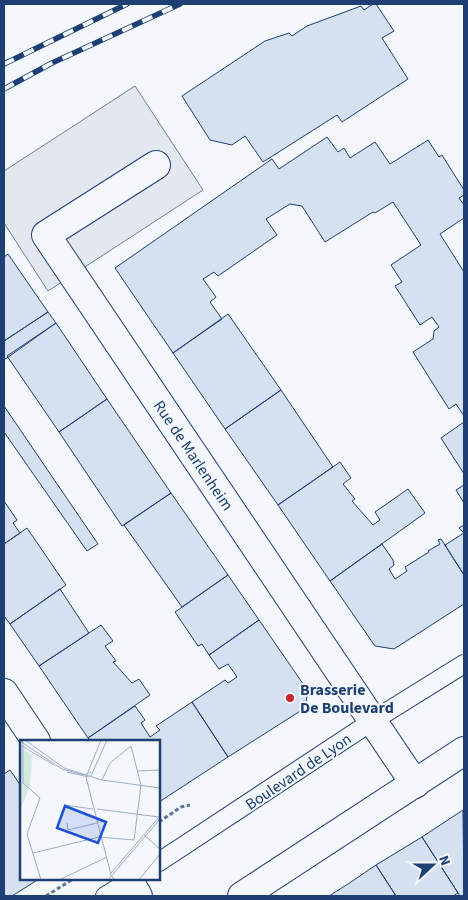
<svg xmlns="http://www.w3.org/2000/svg" width="468" height="900" font-family="'Source Sans 3',sans-serif">
	<rect width="100%" height="100%" fill="#f4f7fb"/>
	<path fill="#e3e8f0" stroke="#687fa3" d="M135,86L203,190L48,291L4,223V171Z"/>
	<path fill="#d5e0f0" stroke="#1d3f73" d="M373,4H376L394,31L382,38L408,79L342,122L337,115L263,162L245,136L232,145L210,140L182,96L265,41L289,33L292,36L307,26L361,6L364,10Z
		M327,137L338,152L344,148L350,158L375,142L390,164L428,140L439,157L442,155L464,190V195L459,198L464,205V218L440,234L464,272V416L456,404L449,409L413,352L433,339L434,331L439,327L432,317L420,325L395,286L402,282L391,265L421,245L393,202L375,213L373,212L325,242L302,206L290,204L266,219L277,235L218,276L214,272L203,279L216,297L210,302L222,319L173,353L115,268L272,159L279,169Z
		M8,254L48,312L4,341V257Z
		M48,312L56,323L4,360V341Z
		M228,314L281,390L225,429L173,353Z
		M56,323L107,399L59,432L7,356Z
		M281,390L333,467L278,505L225,429Z
		M107,399L171,493L122,526L59,432Z
		M4,406L98,544L87,551L4,432Z
		M464,422V474L441,438Z
		M340,462L351,478L343,484L355,499L352,501L373,525L380,520L375,512L408,489L425,513L330,581L278,505Z
		M464,485V503L456,490Z
		M171,493L228,575L182,607L124,525Z
		M4,501L17,520L13,523L20,533L4,544Z
		M464,525V575L445,545L464,533L459,528Z
		M27,528L66,585L10,624L4,616V544Z
		M441,539L464,575V604L394,649L375,646L330,581L382,544L393,560L394,565L389,569L395,579L407,571L405,567L429,552L428,551L440,544L438,540Z
		M228,575L259,620L209,655L202,644L198,646L175,612Z
		M60,589L89,633L39,666L10,624Z
		M259,620L308,691L305,708L228,757L192,702L225,680L228,683L237,677L228,664L219,669L209,655Z
		M101,625L113,641L105,646L116,661L113,662L132,683L139,679L150,695L88,738L39,666Z
		M192,702L228,757L159,802V741H91L88,738L135,706L145,720L141,723L150,737L160,730L156,726Z
		M10,770L21,786V879H39L12,896H4V774Z
		M463,810L464,896H460L422,837Z
		M422,837L458,893L453,896H396L376,865Z
		M376,865L396,896H329L351,882Z"/>
	<g fill="none" stroke-linecap="round" stroke-linejoin="round">
		<g stroke="#1d3f73" stroke-width="20">
			<path id="service" d="M159,862L374,720L464,664
				M105,896L133,879"/>
		</g>
		<g stroke="#1d3f73" stroke-width="30">
			<path id="minor" d="M156,165L46,235L415,784
				M4,693L36,741
				M128,879L138,896"/>
		</g>
		<g stroke="#1d3f73" stroke-width="30">
			<path id="secondary" d="M242,896L464,751"/>
		</g>
		<path stroke="#5e769c" stroke-width="3" stroke-dasharray="4 2.5" stroke-linecap="butt" d="M159,822L181,807L190,805
			M46,896L73,879"/>
		<use href="#service" stroke="#f4f7fb" stroke-width="18"/>
		<use href="#minor" stroke="#f4f7fb" stroke-width="28"/>
		<use href="#secondary" stroke="#f4f7fb" stroke-width="28"/>
		<g stroke="#1d3f73" stroke-width="5.5">
			<path id="rail" d="M4,64L127,4
				M4,89L52,63L180,4"/>
		</g>
		<use href="#rail" stroke="#f4f7fb" stroke-width="4" stroke-dasharray="11" stroke-linecap="butt"/>
	</g>
	<circle fill="#c62828" stroke="#f4f7fb" stroke-width="2" cx="290" cy="698" r="5"/>
	<g text-anchor="middle" stroke-width="4" stroke-linejoin="round" paint-order="stroke">
		<g font-size="16" fill="#1d3f73" stroke="#f4f7fb">
			<text transform="translate(194 455) rotate(56)" y="6">Rue de Marlenheim</text>
			<text transform="translate(298 771) rotate(-34)" y="6">Boulevard de Lyon</text>
		</g>
		<g font-size="16" font-weight="bold" fill="#1d3f73" stroke="#f4f7fb" text-anchor="start">
			<text x="300" y="695">Brasserie<tspan x="300" dy="18">De Boulevard</tspan></text>
		</g>
	</g>
	<g transform="translate(20 740)">
		<rect width="140" height="140" fill="#f4f7fb"/>
		<path d="M0,7L12,15L10,46L0,70Z" fill="#d7e8df"/>
		<path fill="none" stroke="#9eadc5" stroke-width="1" d="M3,0V43L20,58L7,94L21,140M5,0L44,28L82,40L140,48M81,0L66,37L91,135L95,140M0,1L42,29L64,35L71,32M0,5L34,25M117,31L140,30M47,32L69,37M71,36L87,0M82,40L90,23L111,6L121,45L114,100M44,65L73,69M77,69L139,77M47,83L48,90L77,83M124,95L140,109M13,113L79,97L114,100M91,133L140,76M39,140L87,117M88,140L140,79M119,140L140,114"/>
		<path fill="#1d4ed8" fill-opacity="0.15" stroke="#1d4ed8" stroke-width="2.5" d="M45,66L86,82L78,103L37,88Z"/>
		<rect width="140" height="140" fill="none" stroke="#1d3f73" stroke-width="2.5"/>
	</g>
	<rect width="468" height="900" fill="none" stroke="#1d3f73" stroke-width="10"/>
	<g transform="translate(433 865) rotate(69)" stroke="#f4f7fb" stroke-width="4" paint-order="stroke">
	<path d="M0-4L9 19L0 12L-9 19Z" fill="#1d3f73"/>
	<text y="-8" font-size="14" font-weight="bold" text-anchor="middle" fill="#1d3f73">N</text>
	</g>
</svg>
